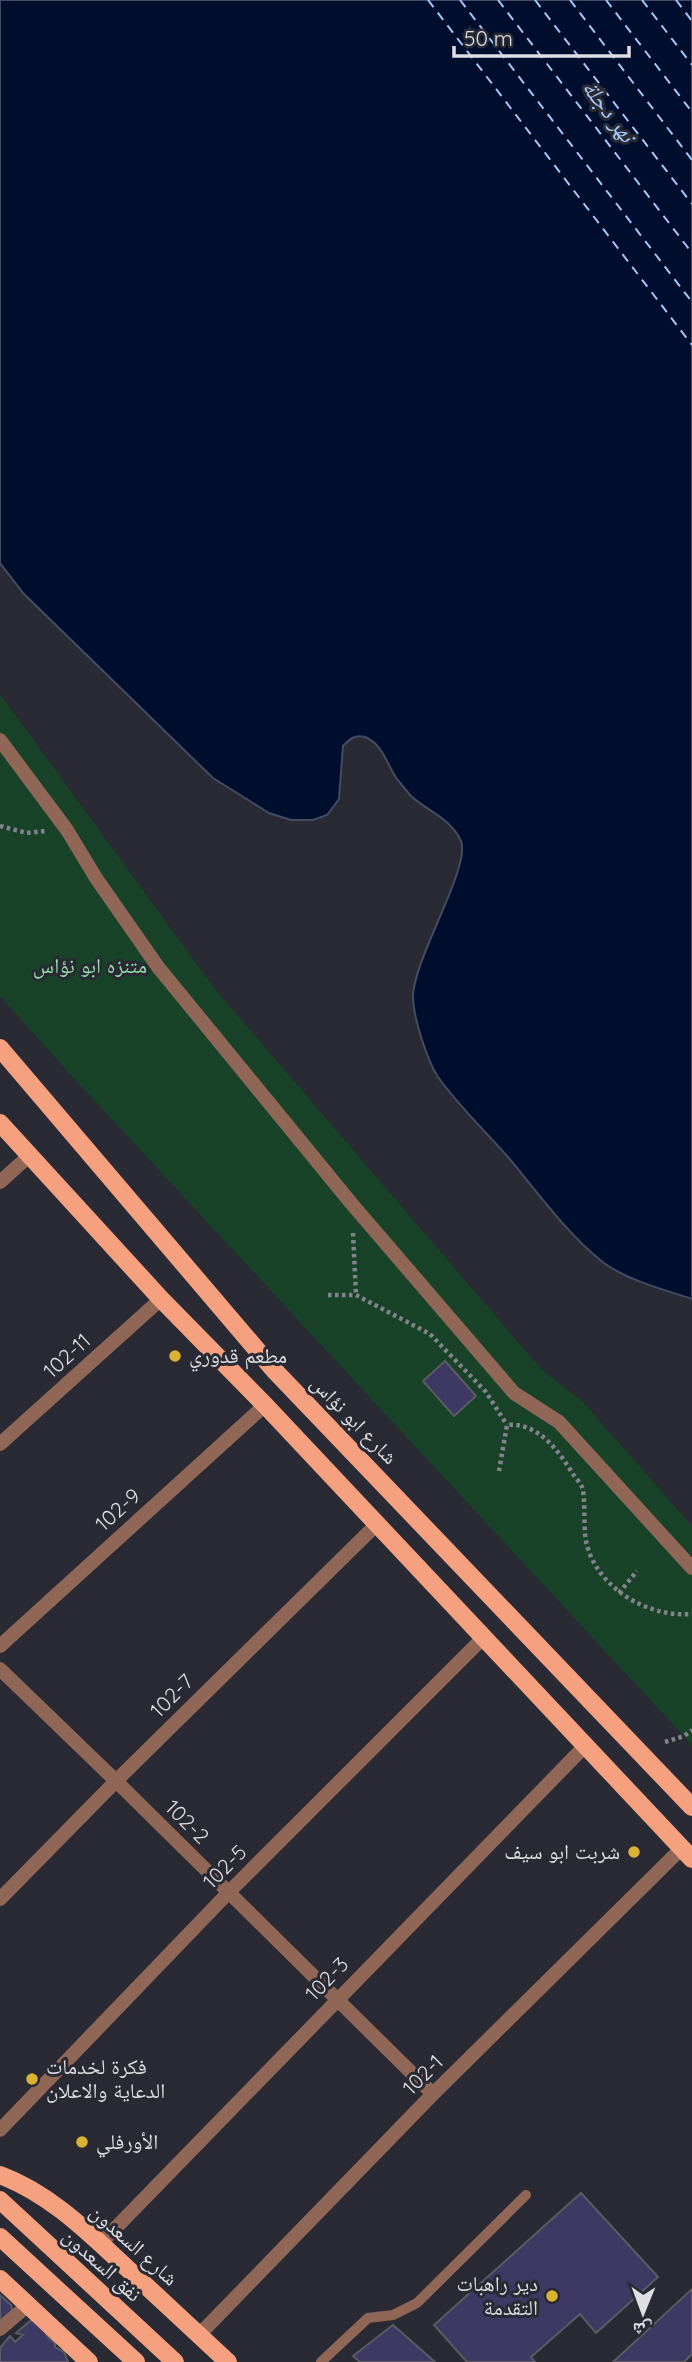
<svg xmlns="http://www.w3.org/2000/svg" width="692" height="2362" font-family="Quicksand,'Noto Naskh Arabic',sans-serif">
	<rect width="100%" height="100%" fill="#2a2a34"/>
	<path fill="#184328" d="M0,694L214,988L542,1370L582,1401L692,1526V1745L68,1072L0,996Z"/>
	<path fill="#000e2d" stroke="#434c64" stroke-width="2" d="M0,0H692V1299C665,1290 627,1280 604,1263C567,1234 538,1193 508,1157C485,1131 458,1105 438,1077C427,1060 413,1017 413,996C414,958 471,867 461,841C451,818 425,810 410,795C406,790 401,784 397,779C387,765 383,744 365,737C355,734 350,739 343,746L339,799L327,815L313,820H291L269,813L213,778L24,594L0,563Z"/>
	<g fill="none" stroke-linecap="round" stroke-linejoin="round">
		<path stroke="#a2c7f8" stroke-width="2" stroke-dasharray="9 7" stroke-linecap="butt" d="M428,0L692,345
			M460,0L692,302
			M498,0L692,253
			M535,0L692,204
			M570,0L692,160
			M606,0L692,112
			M642,0L692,65
			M676,0L692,21"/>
	</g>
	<path fill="#3e3962" stroke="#5b5a65" stroke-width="2" d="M445,1361L476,1396L454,1416L423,1381Z
		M581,2193L658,2277L596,2333L580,2314L531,2357L535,2362H467L434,2325Z
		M692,2289V2354L684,2362H613Z
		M0,2295L11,2305L12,2309L11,2313L0,2321Z
		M30,2321H35L44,2330L48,2337L55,2343V2347L64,2352L68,2362H0V2348L10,2336L15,2342L23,2335L16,2333Z
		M393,2325L435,2362H360L353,2356Z"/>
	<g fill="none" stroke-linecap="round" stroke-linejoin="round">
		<path stroke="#83838b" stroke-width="4.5" stroke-dasharray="3.5 3.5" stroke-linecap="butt" d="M0,826L27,833L45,831
			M353,1233L356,1295
			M328,1295H356L430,1334L486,1392L507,1425
			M499,1471L507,1425C538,1422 558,1450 573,1474C576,1478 580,1483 582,1487C586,1499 583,1526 586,1541C595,1586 646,1618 692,1614
			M619,1593L637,1571
			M665,1742L684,1736L692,1730"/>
		<path stroke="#906757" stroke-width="10" d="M321,2362L368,2318L393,2315L417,2303L526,2195"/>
		<path stroke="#906757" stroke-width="14" d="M0,740L67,830L96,878L158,967L351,1203L514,1393L559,1422L692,1568
			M0,1182L29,1156
			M0,1444L161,1299
			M0,1646L265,1405
			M0,1669L116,1781L433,2094
			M0,1899L116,1781L376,1525
			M0,2130L229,1892L483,1638
			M100,2244L586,1745
			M0,2329L28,2305
			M199,2335L433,2094L682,1848"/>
		<path stroke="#f5a17f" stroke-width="18" d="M0,1048L274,1370L692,1807
			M0,1123L161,1299L265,1405L692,1859
			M0,2175C51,2194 90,2234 129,2270C162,2301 195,2331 228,2362
			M0,2200L175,2362
			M0,2237L136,2362
			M0,2279L89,2362"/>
	</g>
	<g fill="#dab333" stroke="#2a2a34" stroke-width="2.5">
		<circle cx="175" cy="1356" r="7"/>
		<circle cx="634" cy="1852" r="7"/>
		<circle cx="32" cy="2079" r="7"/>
		<circle cx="82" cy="2142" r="7"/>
		<circle cx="552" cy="2296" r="7"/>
	</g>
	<g text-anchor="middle" stroke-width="6" stroke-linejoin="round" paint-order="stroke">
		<g font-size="21" fill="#93dba9" stroke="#2a2a34">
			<text x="90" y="973">متنزه ابو نؤاس</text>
		</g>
		<g font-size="21" fill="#dedee4" stroke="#2a2a34">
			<text transform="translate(67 1356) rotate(-42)" y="7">102-11</text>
			<text transform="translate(354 1420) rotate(46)" y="7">شارع ابو نؤاس</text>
			<text transform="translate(118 1510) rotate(-42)" y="7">102-9</text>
			<text transform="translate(172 1696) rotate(-45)" y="7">102-7</text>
			<text transform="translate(187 1822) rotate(45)" y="7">102-2</text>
			<text transform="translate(225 1867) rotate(-45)" y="7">102-5</text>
			<text transform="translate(327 1979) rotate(-46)" y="7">102-3</text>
			<text transform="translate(423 2075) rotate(-45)" y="7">102-1</text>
			<text transform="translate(134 2245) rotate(42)" y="7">شارع السعدون</text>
			<text transform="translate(102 2265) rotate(42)" y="7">نفق السعدون</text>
		</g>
		<g font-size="21" fill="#dedee4" stroke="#2a2a34" text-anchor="start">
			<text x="189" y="1363">مطعم قدوري</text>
			<text x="620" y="1859" text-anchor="end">شربت ابو سيف</text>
			<text x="46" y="2074">فكرة لخدمات<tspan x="46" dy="24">الدعاية والاعلان</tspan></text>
			<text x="96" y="2149">الأورفلي</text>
			<text x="538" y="2291" text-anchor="end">دير راهبات<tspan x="538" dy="24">التقدمة</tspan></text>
		</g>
		<g font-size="23" font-style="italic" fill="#a2c7f8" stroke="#2a2a34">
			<text transform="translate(609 111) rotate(53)" y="8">نهر دجلة</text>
		</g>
	</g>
	<g transform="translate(643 2313) rotate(181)" stroke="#2a2a34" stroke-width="5" paint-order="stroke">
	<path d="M0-5L12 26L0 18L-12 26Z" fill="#dedee4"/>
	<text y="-10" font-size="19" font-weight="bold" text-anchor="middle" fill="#dedee4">ش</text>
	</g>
	<path d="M454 46v10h175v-10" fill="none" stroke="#dedee4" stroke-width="3.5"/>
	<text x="464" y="46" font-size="21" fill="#dedee4" stroke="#2a2a34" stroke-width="5" paint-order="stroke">50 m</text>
</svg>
